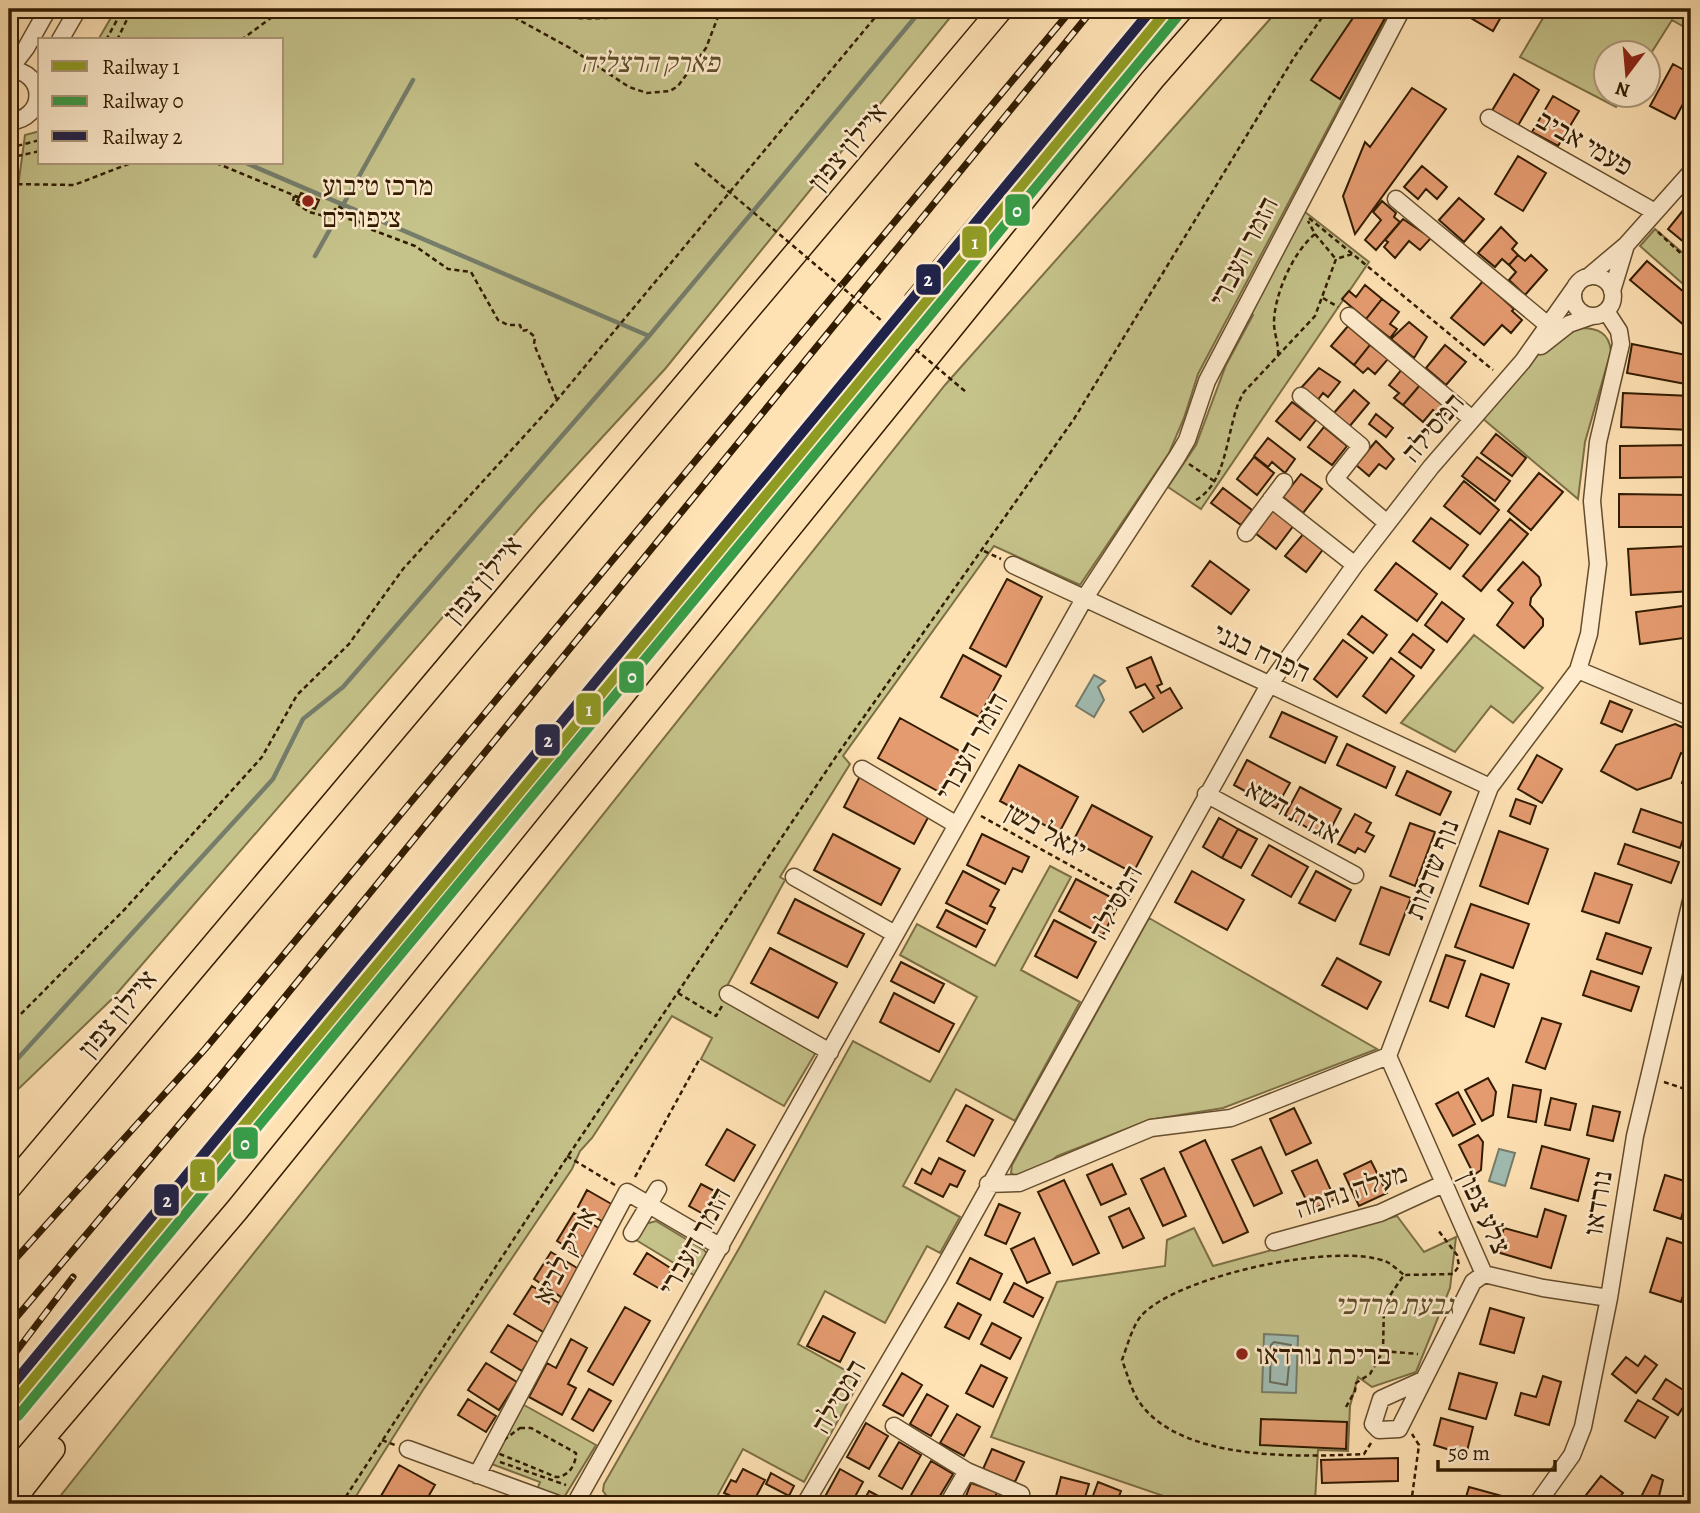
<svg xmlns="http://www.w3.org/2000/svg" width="1700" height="1513" font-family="Alegreya,'Frank Ruhl Libre',serif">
	<rect width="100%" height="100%" fill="#ffe2b4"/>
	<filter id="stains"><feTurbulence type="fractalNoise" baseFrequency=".00286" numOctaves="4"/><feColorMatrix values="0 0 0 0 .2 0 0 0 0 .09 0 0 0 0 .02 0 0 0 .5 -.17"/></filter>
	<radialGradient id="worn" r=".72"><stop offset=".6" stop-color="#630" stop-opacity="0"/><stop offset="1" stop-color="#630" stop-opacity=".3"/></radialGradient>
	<path fill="#c5c28a" stroke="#7c6f45" stroke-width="2" d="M116,9H957L665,369L539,506L113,998L9,1098V189L18,187L25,135L40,131V163H282V40H98Z
		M1279,9H1391L1198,374L1184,418L1169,453L1080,585L994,546L843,756L850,764L780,877L785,880L721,997L816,1052L784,1106L701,1059L712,1038L672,1016L592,1138L580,1151L572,1169L423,1390L351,1504H54L945,385Z
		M1540,9H1691V31L1672,20L1648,58V52H1606V94L1624,95L1616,107L1520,57L1546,13Z
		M1300,208L1369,262L1201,509L1168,487L1196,445L1226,365L1253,315L1246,310Z
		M1655,229L1691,260V291L1640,246Z
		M1581,328C1598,328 1609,333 1611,351L1585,442L1578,499L1482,418C1510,387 1540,340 1581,328Z
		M1474,635L1543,688L1513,723L1491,706L1455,752L1401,723Z
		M1050,866L1071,877L1021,970L1080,1002L1015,1121L956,1089L903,1186L960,1217L940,1253L927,1246L885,1323L825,1291L798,1344L861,1379L804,1482L743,1449L713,1504L612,1503L603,1491L604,1484L741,1245L853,1041L930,1082L977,997L900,955L917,924L995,966Z
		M1149,918L1377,1049L1223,1108L1149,1120L1057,1156L1043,1168L1016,1176L1011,1173L1012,1165Z
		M1397,1216L1424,1252L1456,1237L1450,1288L1416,1372L1372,1387L1358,1377L1350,1406L1348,1451L1318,1450L1315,1501L1359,1504H1187L991,1437L1057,1282L1165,1266L1167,1240L1194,1228L1213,1266Z
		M656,1221L704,1250L707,1254L697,1277L636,1240L645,1224Z
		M515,1400L596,1445L563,1499L536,1492L540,1482L481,1460Z"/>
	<path fill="#a1bdb3" stroke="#757d6b" stroke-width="2" d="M1094,675L1105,681L1098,687L1104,700L1094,717L1076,706Z
		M1499,1149L1515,1153L1505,1186L1489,1181Z
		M1264,1334L1298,1336L1296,1393L1262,1392Z"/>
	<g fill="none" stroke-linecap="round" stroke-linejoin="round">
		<path stroke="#6a6c5a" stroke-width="2" d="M1274,1342L1291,1345L1287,1385L1270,1382L1271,1345Z"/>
		<path stroke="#757d6b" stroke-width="4.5" d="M246,163L649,336
			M339,212L413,80
			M315,256L334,222
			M9,1068L273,779L303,719L343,687L649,336L922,9"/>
	</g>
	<path fill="#e59b70" stroke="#321c00" stroke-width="2" d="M1359,9H1390L1340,99L1311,80Z
		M1460,9H1503L1505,10L1493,31L1459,11Z
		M1673,64L1691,74V89L1675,119L1650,106Z
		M1514,74L1539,90L1516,129L1490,114Z
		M1412,88L1446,109L1355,234L1343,196L1365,142L1370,147Z
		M1553,96L1579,111L1558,146L1532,132Z
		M1518,156L1546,173L1523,211L1495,194Z
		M1422,166L1447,187L1437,199L1426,189L1418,199L1404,187Z
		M301,193L319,200L315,209L297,201Z
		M1459,198L1484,219L1464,242L1439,220Z
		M1382,201L1396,213L1394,217L1400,222L1376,250L1365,240L1381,220L1373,212Z
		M1685,208L1691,213V248L1668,229Z
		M1403,219L1431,238L1420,250L1409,241L1395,258L1384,247L1388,242L1385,240Z
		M1501,227L1517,243L1512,249L1518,255L1509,265L1502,259L1495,267L1478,253Z
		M1518,255L1525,261L1531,255L1547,270L1525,295L1509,280L1516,272L1509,265Z
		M1647,261L1691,298V331L1630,280Z
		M1483,281L1514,309L1512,311L1522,320L1511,333L1502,325L1484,345L1451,318Z
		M1365,285L1382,299L1366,319L1342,299L1349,291L1356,297Z
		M1382,299L1399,312L1390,324L1397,329L1390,338L1366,319Z
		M1409,322L1427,337L1414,358L1391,339Z
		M1348,326L1370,345L1354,365L1331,346Z
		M1632,344L1691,356V385L1627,373Z
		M1370,345L1388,359L1375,374L1368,368L1363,373L1354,365Z
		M1445,345L1466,362L1446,385L1426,368Z
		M1319,368L1340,382L1328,397L1323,393L1317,401L1301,388Z
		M1402,369L1420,385L1403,405L1394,398L1399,393L1389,385Z
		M1420,385L1449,409L1442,418L1433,410L1423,422L1403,405Z
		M1354,390L1369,403L1349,427L1333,414Z
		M1623,393L1691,396V430L1621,427Z
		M1292,402L1316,420L1300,440L1276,421Z
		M1376,414L1393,428L1386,437L1369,424Z
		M1324,427L1347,446L1332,465L1308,447Z
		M1496,434L1526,458L1512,476L1481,453Z
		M1268,438L1295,459L1285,473L1272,462L1268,467L1254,456Z
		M1376,441L1394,459L1386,469L1379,464L1369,476L1356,465Z
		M1691,445V477L1620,478V446Z
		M1254,457L1274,473L1257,495L1237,479Z
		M1477,457L1510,481L1495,501L1462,476Z
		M1539,473L1563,492L1531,530L1508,511Z
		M1301,474L1322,489L1303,513L1283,497Z
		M1464,481L1499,510L1480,534L1444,506Z
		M1223,488L1252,510L1241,525L1211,503Z
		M1619,494L1691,495V527H1619Z
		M1274,509L1294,525L1276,549L1255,533Z
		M1431,518L1468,545L1450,569L1413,541Z
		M1510,519L1528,534L1481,591L1463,576Z
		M1304,533L1324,548L1306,572L1285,556Z
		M1690,546L1691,591L1631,595L1628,549Z
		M1210,561L1249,590L1231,614L1192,586Z
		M1523,562L1539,577L1541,585L1531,598L1530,605L1543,619V626L1524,648L1497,625L1513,603L1498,590Z
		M1396,563L1437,594L1417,621L1375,590Z
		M1007,579L1042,597L1006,667L970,648Z
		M1442,602L1464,619L1447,642L1425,625Z
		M1691,605V637L1640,644L1636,612Z
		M1362,616L1387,635L1373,653L1348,634Z
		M1413,634L1434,650L1421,668L1399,652Z
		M1343,640L1367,658L1337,697L1314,679Z
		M963,655L1001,676L979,717L941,697Z
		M1151,657L1162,684L1157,686L1161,693L1170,688L1182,708L1143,732L1130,712L1154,698L1145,684L1136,688L1127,668Z
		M1391,658L1414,676L1386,713L1363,696Z
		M1610,701L1632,710L1622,732L1601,723Z
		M1282,712L1337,737L1325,763L1270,737Z
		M900,718L963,753L941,793L878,758Z
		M1675,724L1691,731V788L1682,783L1691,757L1681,753L1671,778L1637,790L1601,771L1616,745Z
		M1347,744L1395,767L1386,788L1337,765Z
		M1537,755L1562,769L1542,803L1518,789Z
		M1247,760L1290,783L1276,808L1234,785Z
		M1019,765L1078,797L1059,833L1000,801Z
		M1407,771L1451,792L1440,815L1396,795Z
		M861,774L931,812L914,844L844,807Z
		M1300,787L1341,809L1326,838L1285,815Z
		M1516,799L1536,806L1530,824L1510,816Z
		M1092,805L1152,837L1133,873L1073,841Z
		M1641,809L1688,825L1680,848L1633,832Z
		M1355,814L1371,823L1366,832L1374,836L1365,852L1358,848L1355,853L1338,844Z
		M1219,818L1238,829L1222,858L1203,847Z
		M1410,823L1435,832L1415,886L1390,876Z
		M1238,829L1257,839L1241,868L1222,858Z
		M1499,831L1548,849L1528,904L1480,886Z
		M833,834L900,869L881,905L814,870Z
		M982,834L1029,857L1022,872L1013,868L1005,884L967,865Z
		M1625,844L1679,862L1671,883L1618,864Z
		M1269,845L1308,867L1291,897L1252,875Z
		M963,871L999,890L990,906L995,908L987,924L946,903Z
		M1192,871L1244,900L1227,930L1175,902Z
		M1316,871L1351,890L1335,921L1299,903Z
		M1595,873L1632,885L1619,923L1582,911Z
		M1076,879L1120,902L1103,935L1059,911Z
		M1381,887L1411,898L1389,955L1360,944Z
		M795,899L864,934L847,967L778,933Z
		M1471,904L1529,924L1513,968L1455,947Z
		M946,910L985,930L976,947L937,927Z
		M1054,920L1096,942L1077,978L1035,956Z
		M1606,933L1651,948L1642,974L1597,959Z
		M770,948L837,983L818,1018L751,983Z
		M1446,955L1465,961L1448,1008L1430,1001Z
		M1337,958L1381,982L1367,1009L1322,985Z
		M901,962L944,984L934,1003L891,981Z
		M1591,971L1639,987L1631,1011L1583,995Z
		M1481,974L1509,984L1494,1027L1466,1016Z
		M894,993L954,1024L939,1052L880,1022Z
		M1542,1018L1561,1024L1545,1069L1526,1062Z
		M1488,1078L1496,1092L1493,1115L1482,1121L1465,1090Z
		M1513,1085L1541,1090L1536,1122L1508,1117Z
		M1458,1092L1475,1124L1453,1136L1436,1104Z
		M1551,1098L1576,1104L1570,1130L1545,1125Z
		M966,1105L993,1120L974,1156L947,1141Z
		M1593,1106L1620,1112L1613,1141L1587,1135Z
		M1294,1108L1311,1143L1286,1155L1270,1119Z
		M727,1129L755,1145L734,1181L706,1165Z
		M1478,1135L1483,1142L1481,1170L1474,1175L1459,1145Z
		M1205,1140L1248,1232L1223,1243L1180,1152Z
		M1542,1146L1589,1159L1578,1201L1531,1188Z
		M1261,1147L1282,1193L1254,1206L1232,1160Z
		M939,1158L965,1171L957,1187L950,1184L943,1197L915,1183L922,1169L931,1174Z
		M1317,1160L1335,1199L1311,1210L1292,1171Z
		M1371,1161L1387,1193L1359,1206L1344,1174Z
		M1112,1164L1126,1194L1101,1205L1087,1175Z
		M1164,1168L1186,1216L1163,1226L1141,1179Z
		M1665,1175L1691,1183L1681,1219L1654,1210Z
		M1064,1180L1099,1253L1073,1265L1038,1192Z
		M701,1184L720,1194L707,1216L689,1206Z
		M587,1190L615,1206L605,1223L578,1207Z
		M999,1204L1020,1213L1006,1244L985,1235Z
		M1129,1208L1144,1238L1123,1248L1109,1217Z
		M1545,1209L1566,1216L1551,1268L1497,1252L1504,1228L1537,1237Z
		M574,1213L605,1232L588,1260L557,1241Z
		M1034,1238L1050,1273L1027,1283L1011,1249Z
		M1667,1238L1691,1246V1270L1681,1302L1650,1292Z
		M551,1252L582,1271L564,1299L534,1279Z
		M647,1253L672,1269L660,1289L634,1274Z
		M970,1258L1002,1274L990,1300L957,1283Z
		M1014,1283L1043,1298L1033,1317L1004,1302Z
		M532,1286L562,1305L545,1333L514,1314Z
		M958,1303L981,1315L969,1339L945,1327Z
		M625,1307L650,1321L613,1385L588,1371Z
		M1490,1308L1524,1318L1514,1353L1480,1344Z
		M823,1316L855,1333L840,1362L807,1346Z
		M992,1323L1021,1338L1010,1359L981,1344Z
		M508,1325L539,1343L522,1371L491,1352Z
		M571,1339L587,1348L568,1384L576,1388L562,1415L529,1397L547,1363L556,1368Z
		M1645,1356L1657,1365L1636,1393L1612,1374L1626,1357L1638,1366Z
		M486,1363L517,1382L499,1410L468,1390Z
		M981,1365L1007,1378L993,1407L966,1393Z
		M902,1373L922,1385L903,1416L883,1405Z
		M1459,1373L1497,1383L1486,1419L1449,1409Z
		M1543,1376L1561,1382L1549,1425L1515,1415L1521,1393L1536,1397Z
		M1666,1379L1691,1395L1678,1415L1653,1399Z
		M589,1389L611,1401L593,1431L572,1419Z
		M927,1394L948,1406L931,1436L910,1424Z
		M468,1399L496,1416L486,1432L458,1415Z
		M1638,1400L1668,1417L1655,1438L1625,1421Z
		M957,1414L980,1427L964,1456L940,1443Z
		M1441,1418L1473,1427L1466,1455L1434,1445Z
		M1261,1419L1347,1422L1346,1449L1260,1445Z
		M866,1423L888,1436L869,1469L847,1457Z
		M899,1442L921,1455L902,1489L879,1476Z
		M992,1449L1024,1462L1015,1482L983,1469Z
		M1398,1458V1481L1322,1483L1321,1460Z
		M931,1461L953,1474L935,1504H928L911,1495Z
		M399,1465L435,1485L424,1504H395L381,1496Z
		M743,1469L765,1480L752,1504H729L725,1502L729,1495L724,1493L731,1480L736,1482Z
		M840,1469L863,1482L851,1504H821Z
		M771,1473L794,1486L789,1496L766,1484Z
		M1652,1475L1663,1480L1657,1504H1640L1638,1503Z
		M1601,1476L1623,1493L1614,1504H1579Z
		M1061,1477L1089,1484L1083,1504H1054Z
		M1098,1482L1121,1491L1116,1504H1090Z
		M971,1483L997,1492L993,1502L999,1504H963Z
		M1469,1487L1509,1498L1507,1504H1464Z
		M869,1491L893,1504H862Z"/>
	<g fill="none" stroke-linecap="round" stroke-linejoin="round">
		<g stroke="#654e2d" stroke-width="19">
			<path id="minor" d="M60,40L78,9
				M9,69C47,72 47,118 9,122
				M10,69L26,48L48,9
				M1489,118L1655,212
				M1396,199L1549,326
				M1573 296a20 20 0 1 1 40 0a20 20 0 1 1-40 0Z
				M1588,277L1626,245L1691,172
				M1612,291L1626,245
				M1349,316L1472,419
				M1541,346L1569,324L1592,316
				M1301,396L1361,446L1335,479L1387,523
				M1271,499L1355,565
				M1246,533L1284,482
				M1013,565L1490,787
				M1578,670L1691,717
				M862,769L957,825
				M1206,794L1355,875
				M794,877L895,934
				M728,994L830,1052
				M1388,1056L1484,1274L1543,1288L1609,1298
				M988,1184L1019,1183L1151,1128L1231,1118L1388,1056L1490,787L1578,670L1589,634L1598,564L1592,501L1598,442L1621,344L1619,331L1606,311
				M632,1233L658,1189
				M1274,1242L1380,1213L1443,1184
				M1423,1380L1381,1399L1373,1424L1379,1430L1399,1429L1473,1282L1484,1274
				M894,1426L967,1471L1021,1494
				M408,1449L558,1504
				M477,1475L627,1192L721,1247
				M575,1504L1084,599L1177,457L1187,440L1207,381L1402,9
				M805,1504L937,1280L1269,685L1355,565L1431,467L1523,361L1578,283
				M948,1504L967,1471
				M1537,1504L1572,1455L1583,1427L1609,1298L1635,1136L1691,901"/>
		</g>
		<g stroke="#321c00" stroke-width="26">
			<path id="highway" d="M9,1188L1001,9
				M9,1478L237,1210L1152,80L1214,9
				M10,1504L53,1449"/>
		</g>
		<path stroke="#321c00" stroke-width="2.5" stroke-dasharray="5 3.5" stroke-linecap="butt" d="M499,9L570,48L629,87L647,93L670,91L678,86L706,48L721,9
			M528,9C571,21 610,22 652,9
			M106,40L123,9
			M117,40L132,9
			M241,40L283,9
			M9,148L40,140
			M9,158L40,151
			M216,163L298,197
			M9,184L74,185L131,163
			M294,196L293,201L309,212L328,217L338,206L344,210L348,219L358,221L370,229L415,246L448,269L471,272L498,320L508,325H520L522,331L527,330L535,337L534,344L557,400
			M1309,218L1493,370
			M1658,232L1691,263
			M1315,234L1335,258
			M1323,298L1338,307
			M1278,355C1279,344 1274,334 1274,323C1274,295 1293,252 1315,234L1308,221
			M1189,464L1214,481
			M1196,500C1231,480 1225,423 1244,392L1315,316L1336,259L1352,254
			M984,551L1001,559
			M981,816L1131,899
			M678,993L716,1016L722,1006
			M9,1026L125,909L262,757L297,695L349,644L403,569L557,400L882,9
			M1664,1082L1691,1091
			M567,1156L615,1185
			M635,1177L699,1060
			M1383,1351L1418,1354
			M1346,1407L1355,1391L1356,1383L1370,1374L1383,1351L1384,1304L1404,1275L1453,1274L1459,1266L1457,1255L1438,1230
			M520,1428H531L576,1453C576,1465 568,1477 556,1477L495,1452L497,1445Z
			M382,1440L395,1445
			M1371,1443L1364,1454C1299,1457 1178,1462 1138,1400C1131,1389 1127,1373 1122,1360C1127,1347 1132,1327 1141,1316C1176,1276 1339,1241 1387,1262C1393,1265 1399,1271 1404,1275
			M500,1462L566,1485
			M341,1504L564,1162L837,755L1074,419L1295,56L1328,9
			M1411,1504L1419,1445L1412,1434"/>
		<use href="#minor" stroke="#ffecce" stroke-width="16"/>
		<use href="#highway" stroke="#ffe2b4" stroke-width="23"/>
		<g stroke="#321c00" stroke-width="7">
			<path id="rail" d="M908,296L1149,9
				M9,1266L205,1049L1072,9
				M9,1326L221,1075L1093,9
				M9,1361L73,1277"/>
		</g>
		<use href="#rail" stroke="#ffecce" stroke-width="4.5" stroke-dasharray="13" stroke-linecap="butt"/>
		<path stroke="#321c00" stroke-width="2.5" stroke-dasharray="5 3.5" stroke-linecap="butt" d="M695,163L966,392"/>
		<g stroke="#ffecce" stroke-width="16">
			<path id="rail-1" d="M9,1408C397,943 781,475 1168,9"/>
		</g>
		<g stroke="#ffecce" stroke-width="16">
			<path id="rail-2" d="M18,1416C407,951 791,483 1177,17"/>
		</g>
		<g stroke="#ffecce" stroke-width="16">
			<path id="rail-3" d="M9,1389C392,931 771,469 1152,9"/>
		</g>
		<use href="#rail-1" stroke="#909b24" stroke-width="10"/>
		<use href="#rail-2" stroke="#389d48" stroke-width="10"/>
		<use href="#rail-3" stroke="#1f234a" stroke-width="10"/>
	</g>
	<g fill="#8f2418" stroke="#ffecce" stroke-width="2.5">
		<circle cx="308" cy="201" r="7"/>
		<circle cx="1242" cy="1354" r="7"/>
	</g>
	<g text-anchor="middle" stroke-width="5" stroke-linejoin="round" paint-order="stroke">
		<g font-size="28" font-style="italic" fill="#5e4e29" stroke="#ffecce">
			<text x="650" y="72">פארק הרצליה</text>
			<text x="1394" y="1314">גבעת מרדכי</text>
		</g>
		<g font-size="28" fill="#321c00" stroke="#ffecce">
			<text transform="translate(1585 142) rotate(29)" y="10">פעמי אביב</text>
			<text transform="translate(847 146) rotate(-50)" y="10">איילון צפון</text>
			<text transform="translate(1243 251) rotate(-63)" y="10">הזמר העברי</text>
			<text transform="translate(1432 427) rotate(-50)" y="10">המסילה</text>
			<text transform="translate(482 579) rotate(-50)" y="10">איילון צפון</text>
			<text transform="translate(1262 652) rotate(25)" y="10">הפרח בגני</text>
			<text transform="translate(971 746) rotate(-61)" y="10">הזמר העברי</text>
			<text transform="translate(1293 811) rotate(29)" y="10">אגדת דשא</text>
			<text transform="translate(1046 830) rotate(29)" y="10">יגאל בשן</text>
			<text transform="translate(1431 869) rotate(-69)" y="10">נוף שדמות</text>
			<text transform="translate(1115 902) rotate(-61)" y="10">המסילה</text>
			<text transform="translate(117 1013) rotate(-50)" y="10">איילון צפון</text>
			<text transform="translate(1351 1190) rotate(-19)" y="10">מעלה נחמה</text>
			<text transform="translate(1597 1203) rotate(-81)" y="10">נורדאו</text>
			<text transform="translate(1485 1212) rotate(65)" y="10">צלע צפון</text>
			<text transform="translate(694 1241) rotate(-61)" y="10">הזמר העברי</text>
			<text transform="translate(564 1255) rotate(-62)" y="10">אריק לביא</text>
			<text transform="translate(838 1396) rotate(-60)" y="10">המסילה</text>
		</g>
		<g font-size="28" fill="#321c00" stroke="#ffecce" text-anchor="start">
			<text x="322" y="195">מרכז טיבוע<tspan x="322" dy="32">ציפורים</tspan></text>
			<text x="1256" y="1364">בריכת נורדאו</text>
		</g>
	</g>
	<g stroke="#ffecce" stroke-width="2.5">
		<rect x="1004" y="193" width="27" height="34" rx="7" fill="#389d48"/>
		<rect x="961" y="225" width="27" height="34" rx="7" fill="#909b24"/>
		<rect x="915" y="263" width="27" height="33" rx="7" fill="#1f234a"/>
		<rect x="618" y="660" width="27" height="34" rx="7" fill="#389d48"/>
		<rect x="575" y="692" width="27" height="34" rx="7" fill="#909b24"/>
		<rect x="534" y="723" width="27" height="34" rx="7" fill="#1f234a"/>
		<rect x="232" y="1126" width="27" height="34" rx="7" fill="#389d48"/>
		<rect x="189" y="1158" width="27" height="34" rx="7" fill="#909b24"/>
		<rect x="153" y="1183" width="27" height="34" rx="7" fill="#1f234a"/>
	</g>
	<g font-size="19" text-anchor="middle" font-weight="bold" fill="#fff">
		<text x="1017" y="217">0</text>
		<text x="975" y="249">1</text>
		<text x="928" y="286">2</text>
		<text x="632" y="683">0</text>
		<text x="589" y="716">1</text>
		<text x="548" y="747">2</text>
		<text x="245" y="1150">0</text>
		<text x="203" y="1182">1</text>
		<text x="167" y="1207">2</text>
	</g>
	<rect width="1700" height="1513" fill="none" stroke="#ffe2b4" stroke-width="35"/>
	<rect x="10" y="10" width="1679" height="1492" fill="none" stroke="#321c00" stroke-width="3.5"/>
	<rect x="18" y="18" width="1665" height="1478" fill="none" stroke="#321c00" stroke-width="2"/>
	<rect x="38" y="38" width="245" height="126" fill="#ffecce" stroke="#ad997c" stroke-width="2"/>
	<rect x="52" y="61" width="35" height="10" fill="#909b24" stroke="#ad997c" stroke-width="2"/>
	<text x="102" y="74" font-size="21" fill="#321c00">Railway 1</text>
	<rect x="52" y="96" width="35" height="10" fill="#389d48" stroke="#ad997c" stroke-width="2"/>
	<text x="102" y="108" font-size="21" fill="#321c00">Railway 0</text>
	<rect x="52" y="131" width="35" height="10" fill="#1f234a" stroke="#ad997c" stroke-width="2"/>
	<text x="102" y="144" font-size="21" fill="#321c00">Railway 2</text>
	<g transform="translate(1627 74) rotate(196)"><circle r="33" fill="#ffecce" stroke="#ad997c" stroke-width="2"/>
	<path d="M0-5L12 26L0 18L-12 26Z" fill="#8f2418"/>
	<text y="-10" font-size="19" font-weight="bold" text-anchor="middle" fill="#321c00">N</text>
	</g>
	<path d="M1438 1460v10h117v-10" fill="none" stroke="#321c00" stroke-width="3.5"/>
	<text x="1448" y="1460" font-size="21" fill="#321c00" stroke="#ffecce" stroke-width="5" paint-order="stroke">50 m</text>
	<rect width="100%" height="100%" filter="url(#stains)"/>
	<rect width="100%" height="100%" fill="url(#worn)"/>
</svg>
